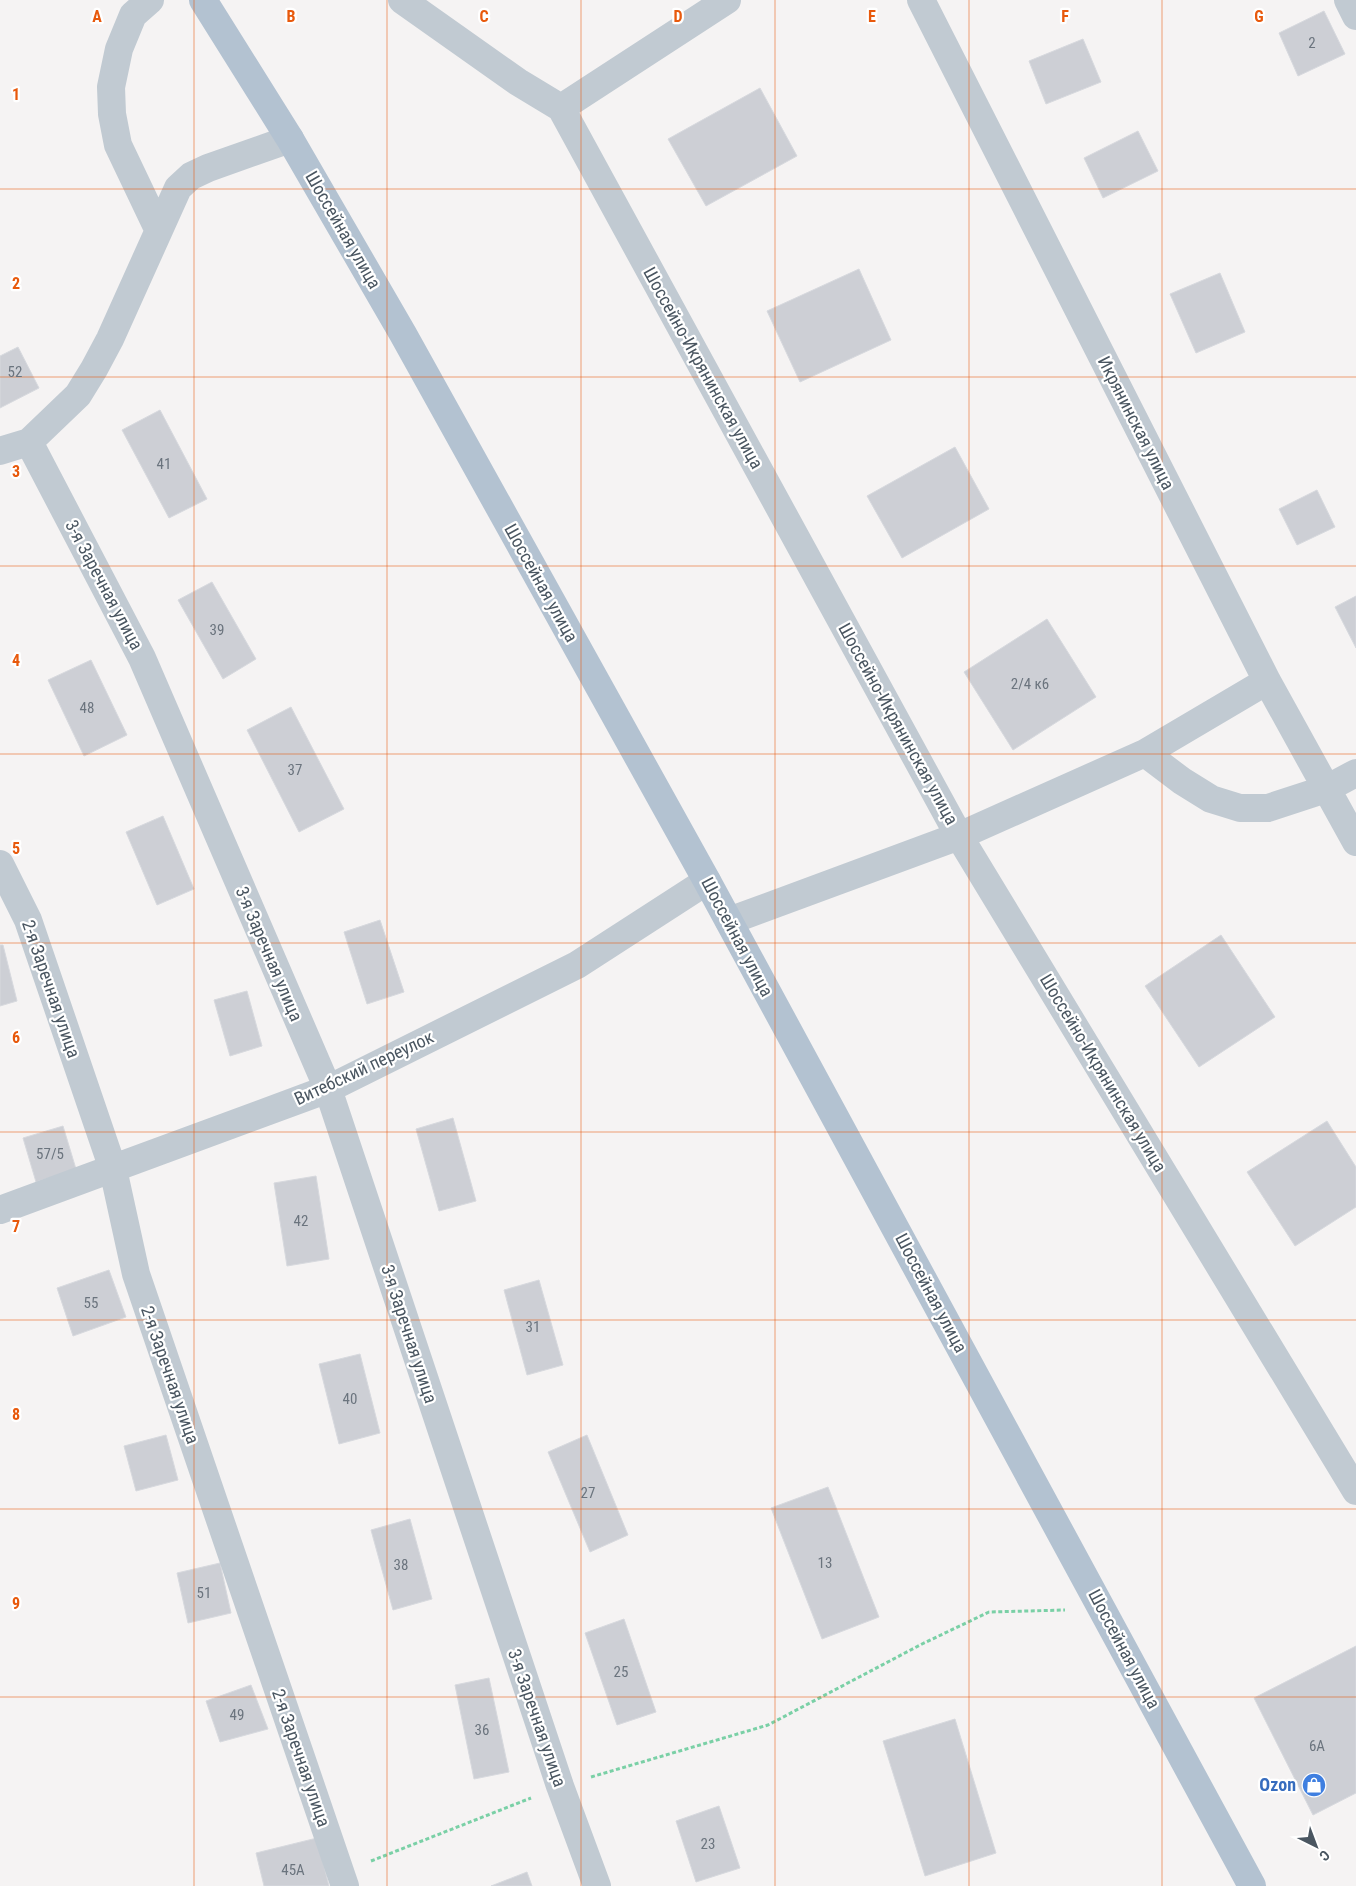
<svg xmlns="http://www.w3.org/2000/svg" width="1356" height="1886" font-family="'Roboto Condensed',sans-serif">
	<rect width="100%" height="100%" fill="#f5f3f3"/>
	<path fill="#cdcfd5" stroke="#d7d9de" d="M1324,11L1345,54L1298,76L1279,33Z
		M1083,39L1101,82L1046,104L1029,61Z
		M760,88L797,156L706,206L668,139Z
		M1138,131L1158,171L1103,198L1084,158Z
		M859,269L891,340L800,382L767,311Z
		M1220,273L1245,332L1196,353L1170,294Z
		M18,347L39,388L0,408V356Z
		M160,410L207,499L169,518L122,430Z
		M955,447L989,509L902,558L867,496Z
		M1317,490L1335,527L1297,545L1279,509Z
		M212,582L256,659L223,679L178,600Z
		M1356,596V648L1335,607Z
		M1047,619L1096,697L1013,750L964,672Z
		M91,660L127,735L84,756L48,680Z
		M291,707L344,809L299,832L247,730Z
		M163,816L194,889L157,905L126,832Z
		M380,920L404,992L367,1004L344,932Z
		M1221,935L1275,1017L1199,1067L1145,986Z
		M0,945H3L17,1001L0,1006Z
		M247,991L262,1046L230,1056L214,1000Z
		M453,1118L476,1201L439,1211L416,1129Z
		M1327,1121L1356,1167V1207L1295,1246L1247,1172Z
		M63,1126L76,1169L36,1182L23,1138Z
		M316,1176L329,1259L287,1266L274,1183Z
		M109,1270L126,1317L73,1336L57,1288Z
		M539,1280L563,1365L527,1375L504,1290Z
		M360,1354L380,1433L339,1444L319,1364Z
		M166,1435L178,1480L136,1491L124,1446Z
		M587,1435L628,1535L590,1552L548,1452Z
		M828,1487L879,1617L822,1639L771,1508Z
		M410,1519L432,1599L393,1610L371,1530Z
		M220,1563L231,1613L188,1623L177,1573Z
		M624,1619L656,1712L617,1725L585,1633Z
		M1356,1646V1793L1313,1815L1254,1698Z
		M489,1678L509,1772L474,1779L455,1685Z
		M251,1685L268,1729L220,1742L206,1701Z
		M955,1719L996,1853L925,1876L883,1741Z
		M719,1806L740,1868L696,1882L676,1821Z
		M317,1838L329,1886H264L256,1853Z
		M527,1872L532,1886H491Z"/>
	<g fill="none" stroke-linecap="round" stroke-linejoin="round">
		<path stroke="#7ad0a6" stroke-width="3" stroke-dasharray="4 2.5" stroke-linecap="butt" d="M591,1777L768,1725L922,1644L989,1612L1065,1610
			M371,1861L531,1798"/>
		<path stroke="#c1cad2" stroke-width="28" d="M150,0L133,15L119,49L111,87L112,114L118,145L158,229
			M402,0L518,82L561,108L959,836L1356,1491
			M921,0L1267,681L1356,842
			M1348,0L1356,16
			M561,108L727,0
			M290,139L208,168L191,176L178,188L110,339L94,369L78,395L29,442L142,658L328,1089L560,1786L597,1886
			M0,451L29,442
			M1145,753L1182,781L1211,799L1240,808H1268L1326,789L1356,773
			M0,864L28,920L101,1134L113,1169L136,1274L345,1886
			M729,921L959,836L1145,753L1267,681
			M0,1210L328,1089L577,965L707,881"/>
		<path stroke="#b3c2d1" stroke-width="28" d="M203,0L290,139L403,334L707,881L1252,1886"/>
	</g>
	<path fill="none" stroke="#e8590c" stroke-width="1" stroke-opacity="0.55" d="M194,0V1886M387,0V1886M581,0V1886M775,0V1886M969,0V1886M1162,0V1886M0,189H1356M0,377H1356M0,566H1356M0,754H1356M0,943H1356M0,1132H1356M0,1320H1356M0,1509H1356M0,1697H1356"/>
	<defs>
		<g id="shop-disc" transform="scale(1.25)"><circle r="9.5" fill="#3f7fe0" stroke="#fff"/><path d="M-5-2.5h2.3a2.7 3.5 0 0 1 5.4 0H5L5.5 6h-11ZM-1.5-2.5h3a1.5 2.3 0 0 0-3 0Z" fill="#fff"/></g>
	</defs>
	<g fill-rule="evenodd">
		<use href="#shop-disc" x="1314" y="1785"/>
	</g>
	<g text-anchor="middle" stroke-width="4.5" stroke-linejoin="round" paint-order="stroke">
		<g font-size="15" fill="#6b747e">
			<text x="1312" y="48">2</text>
			<text x="15" y="377">52</text>
			<text x="164" y="469">41</text>
			<text x="217" y="635">39</text>
			<text x="1030" y="689">2/4 к6</text>
			<text x="87" y="713">48</text>
			<text x="295" y="775">37</text>
			<text x="50" y="1159">57/5</text>
			<text x="301" y="1226">42</text>
			<text x="91" y="1308">55</text>
			<text x="533" y="1332">31</text>
			<text x="350" y="1404">40</text>
			<text x="588" y="1498">27</text>
			<text x="825" y="1568">13</text>
			<text x="401" y="1570">38</text>
			<text x="204" y="1598">51</text>
			<text x="621" y="1677">25</text>
			<text x="237" y="1720">49</text>
			<text x="482" y="1735">36</text>
			<text x="1317" y="1751">6А</text>
			<text x="708" y="1849">23</text>
			<text x="293" y="1875">45А</text>
		</g>
		<g font-size="18" fill="#4a5661" stroke="#fff">
			<text transform="translate(343 230) rotate(60)" y="6">Шоссейная улица</text>
			<text transform="translate(703 368) rotate(61)" y="6">Шоссейно-Икрянинская улица</text>
			<text transform="translate(1136 423) rotate(63)" y="6">Икрянинская улица</text>
			<text transform="translate(541 583) rotate(61)" y="6">Шоссейная улица</text>
			<text transform="translate(104 585) rotate(62)" y="6">3-я Заречная улица</text>
			<text transform="translate(898 724) rotate(61)" y="6">Шоссейно-Икрянинская улица</text>
			<text transform="translate(737 937) rotate(62)" y="6">Шоссейная улица</text>
			<text transform="translate(269 954) rotate(67)" y="6">3-я Заречная улица</text>
			<text transform="translate(51 989) rotate(71)" y="6">2-я Заречная улица</text>
			<text transform="translate(364 1068) rotate(-25)" y="6">Витебский переулок</text>
			<text transform="translate(1103 1073) rotate(59)" y="6">Шоссейно-Икрянинская улица</text>
			<text transform="translate(931 1293) rotate(62)" y="6">Шоссейная улица</text>
			<text transform="translate(409 1334) rotate(72)" y="6">3-я Заречная улица</text>
			<text transform="translate(170 1375) rotate(71)" y="6">2-я Заречная улица</text>
			<text transform="translate(1124 1649) rotate(62)" y="6">Шоссейная улица</text>
			<text transform="translate(537 1718) rotate(71)" y="6">3-я Заречная улица</text>
			<text transform="translate(301 1758) rotate(71)" y="6">2-я Заречная улица</text>
		</g>
		<g font-size="18" font-weight="bold" fill="#366cbe" stroke="#fff" text-anchor="end">
			<text x="1296" y="1791">Ozon</text>
		</g>
	</g>
	<g font-size="16" text-anchor="middle" font-weight="bold" fill="#e8590c" stroke="#fff" stroke-width="4.5" stroke-linejoin="round" paint-order="stroke">
		<text x="97" y="22">A</text>
		<text x="291" y="22">B</text>
		<text x="484" y="22">C</text>
		<text x="678" y="22">D</text>
		<text x="872" y="22">E</text>
		<text x="1065" y="22">F</text>
		<text x="1259" y="22">G</text>
		<text x="16" y="100">1</text>
		<text x="16" y="289">2</text>
		<text x="16" y="477">3</text>
		<text x="16" y="666">4</text>
		<text x="16" y="854">5</text>
		<text x="16" y="1043">6</text>
		<text x="16" y="1232">7</text>
		<text x="16" y="1420">8</text>
		<text x="16" y="1609">9</text>
	</g>
	<g transform="translate(1316 1846) rotate(138)" stroke="#ffffff" stroke-width="4" paint-order="stroke">
	<path d="M0-4L9 19L0 12L-9 19Z" fill="#4a5661"/>
	<text y="-8" font-size="14" font-weight="bold" text-anchor="middle" fill="#4a5661">С</text>
	</g>
</svg>
